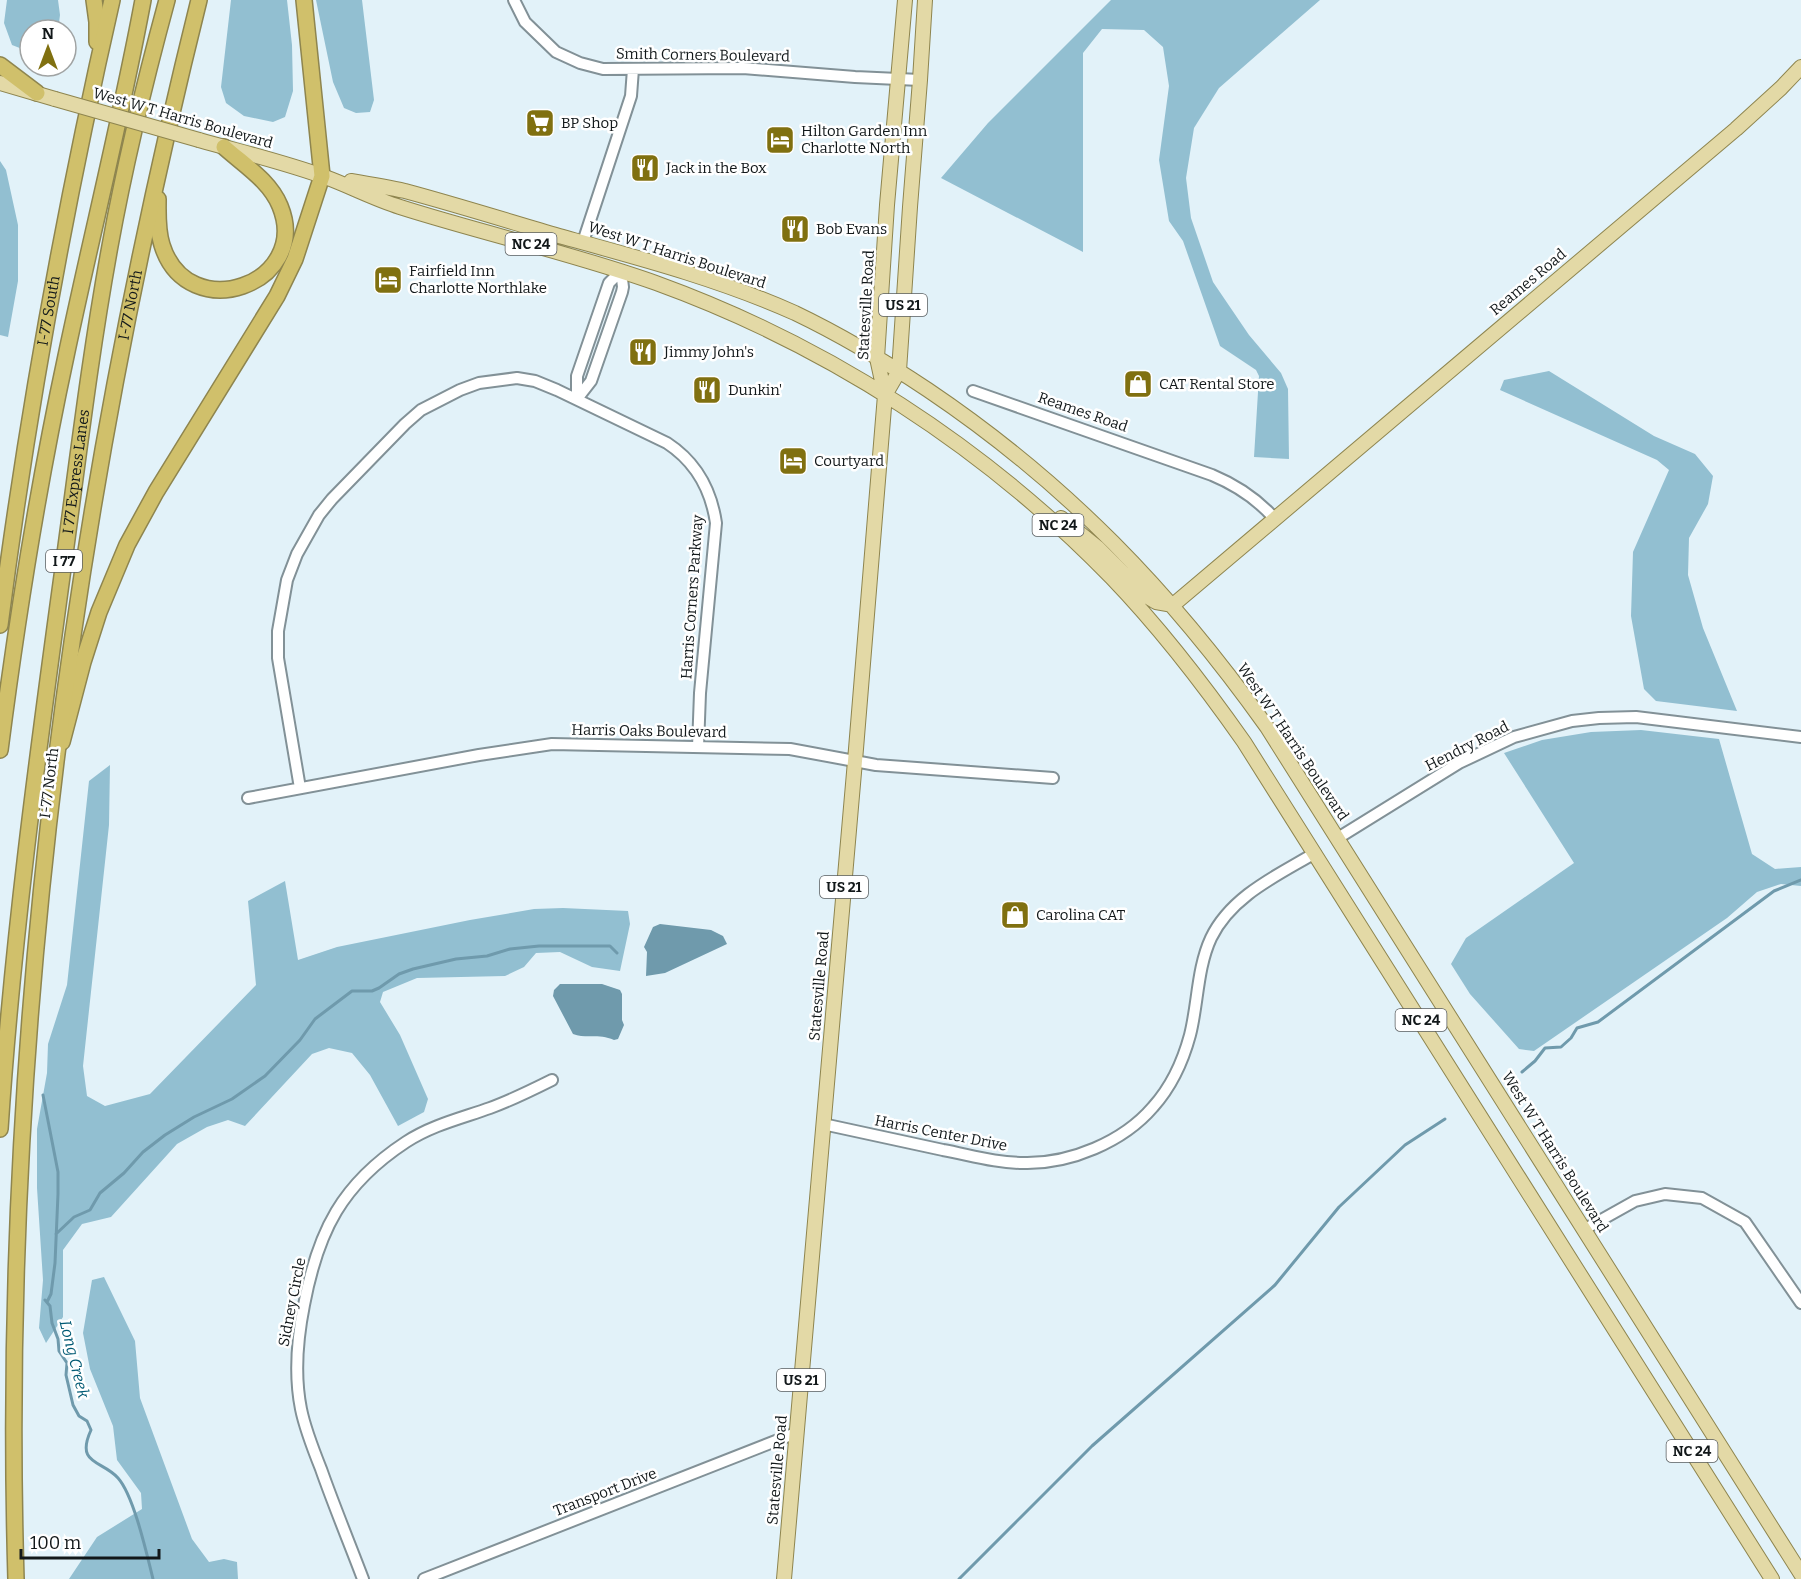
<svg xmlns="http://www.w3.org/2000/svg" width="1801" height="1579" font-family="Bitter,serif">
	<rect width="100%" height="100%" fill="#e2f2f9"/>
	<path fill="#92bfd1" d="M7,0H58L60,15L58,30H30V52L12,45L4,23Z
		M231,0H287L292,45L293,91L285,117L273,122L244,116L226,103L221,87Z
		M316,0H362L374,100L370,112L356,113L344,108L333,82Z
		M1111,0H1320L1219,88L1194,128L1186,178L1191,218L1213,282L1249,335L1281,373L1288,389L1289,459L1254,457L1259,376L1256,370L1220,346L1183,241L1169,221L1159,160L1169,86L1163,47L1144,30L1102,29L1083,53V252L941,178L988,123Z
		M0,161L6,170L18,225V281L8,337L0,335Z
		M1549,371L1654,436L1695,454L1713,476L1708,504L1689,538L1688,575L1703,628L1737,711L1656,701L1644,689L1631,616L1633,552L1669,470L1657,460L1500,390L1504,380Z
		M1641,730L1719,739L1752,854L1775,869L1801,867V886L1781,884L1757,892L1727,918L1534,1051L1519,1049L1470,994L1451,964L1466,938L1574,863L1504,753L1542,740L1591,732Z
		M110,765L109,825L83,1066L87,1096L105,1106L150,1094L256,985L248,901L285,881L298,960L337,947L470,920L534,909L563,908L628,911L630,924L620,971L592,967L560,952L536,953L524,967L505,976L417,978L383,992L380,1002L400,1035L428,1099L424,1112L398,1126L370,1075L352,1053L329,1048L312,1054L245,1126L228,1120L207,1127L177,1144L111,1217L82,1224L63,1250V1317L46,1343L39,1328L43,1280L37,1188V1129L47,1073L48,1044L67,985L89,781Z
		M104,1277L135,1341L140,1398L192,1539L209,1562L224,1559L237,1562L238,1579H69L97,1537L142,1509L141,1493L117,1460L113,1426L90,1369L83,1333L92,1280Z"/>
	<path fill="#6f9aac" d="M660,924L711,930L723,936L727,944L665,973L646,976L647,952L644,947L653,927Z
		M560,984H602L620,990L622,994V1020L624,1025L618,1039L614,1040C598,1033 586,1039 573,1034L553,996L554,990Z"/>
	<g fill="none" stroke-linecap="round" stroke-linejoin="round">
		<path stroke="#6f9aac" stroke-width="3" d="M1522,1072L1535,1061L1545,1048L1561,1047L1571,1038L1577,1028L1598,1022L1774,891L1801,880
			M43,1095L58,1172V1194L55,1263L51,1294L47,1302
			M56,1234L74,1217L90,1210L100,1193L124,1173L143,1152L165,1135L194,1117L232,1099L265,1076L300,1040L315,1019L352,991H372L379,988L399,974L413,969L456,959L487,956L510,949L539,946H610L617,953
			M45,1300L50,1306L52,1323L58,1339L59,1351L67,1363L66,1375L73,1405L79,1416L87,1421L91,1430C75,1465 102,1460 118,1478C134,1496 147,1555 153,1579
			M959,1579L1092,1446L1275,1285L1339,1207L1405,1145L1445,1119"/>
		<g stroke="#829197" stroke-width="14">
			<path id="minor" d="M514,0L525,22L556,52L580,63L603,69L743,68L855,77L920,80
				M583,242L631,96L633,69
				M973,391L1212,475C1236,485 1257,499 1274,518
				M577,399V376L609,283L621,271
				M577,399L591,381L622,292L623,287L621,271
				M300,788L278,658V631L287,580L297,554L319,515L332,499L405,424L421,410L460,390L479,383L517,378L535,381L557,390L667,443C696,462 711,489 716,523L700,693L698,747
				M248,798L479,755L552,744L790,749L876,765L1053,778
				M1338,838L1459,763L1514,737L1572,721L1599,718L1636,717L1801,737
				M823,1124C863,1133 903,1141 943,1150C970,1155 996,1163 1024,1163C1070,1164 1123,1142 1153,1107C1171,1087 1183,1061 1190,1035C1198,1004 1197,968 1211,938C1231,896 1278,875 1315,853
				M1585,1229L1635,1201L1665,1194L1702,1198L1745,1222L1801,1303
				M363,1579C349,1542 334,1506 321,1469C313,1449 305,1429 301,1409C294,1374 297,1340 304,1305C318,1231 342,1184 406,1142C432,1125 462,1118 490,1108C512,1100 532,1090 552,1080
				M424,1579L796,1433"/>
		</g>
		<g stroke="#8e854f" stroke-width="16">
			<path id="major" d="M0,83L55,99
				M199,140C241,152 284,162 325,177C350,186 374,199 400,207C485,234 572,253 656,283C827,345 985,447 1112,578C1161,629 1204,685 1244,742L1772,1579
				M351,181C369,184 387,187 405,191C457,205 508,221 559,236C639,258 719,279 795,313C841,335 886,362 928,390C1066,483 1171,592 1267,727L1801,1574
				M885,395L899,371L910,207L920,80L925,0
				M1061,518L1098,548L1146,596L1156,602L1173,605
				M1173,605L1736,129L1781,88L1801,67
				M784,1579L855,761L885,395L877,358L887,205L905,0"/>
		</g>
		<g stroke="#8e854f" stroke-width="18">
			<g id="highway">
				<path d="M94,0L97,22V42"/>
				<path d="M0,65L37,93"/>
				<path d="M158,199C158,214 157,230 162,245C188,328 312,284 280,206C270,181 244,165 224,147"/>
				<path id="s1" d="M0,625C27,415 65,206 112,0"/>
				<path d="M62,742L83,662L99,612L127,545L156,492L277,296L295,259L322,176L304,0"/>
				<path d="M0,750C17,618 38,486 66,356C91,237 121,119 143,0"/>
				<path id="s2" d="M0,1129C12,944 37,759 62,576C77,466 90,355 110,246C125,163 145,81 167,0"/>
				<path id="s3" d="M16,1579C0,1044 70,518 199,0"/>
			</g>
		</g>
		<use href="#minor" stroke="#fff" stroke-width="10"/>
		<use href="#major" stroke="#e3d9a6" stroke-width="14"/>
		<use href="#highway" stroke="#d0c06b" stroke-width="15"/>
		<g stroke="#8e854f" stroke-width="16" stroke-linecap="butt">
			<path id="major-bridge" d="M55,99L199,140"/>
		</g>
		<use href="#major-bridge" stroke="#e3d9a6" stroke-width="14"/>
	</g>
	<defs>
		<g id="supermarket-square" transform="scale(1.5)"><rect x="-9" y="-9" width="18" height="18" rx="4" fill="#807010" stroke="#fff"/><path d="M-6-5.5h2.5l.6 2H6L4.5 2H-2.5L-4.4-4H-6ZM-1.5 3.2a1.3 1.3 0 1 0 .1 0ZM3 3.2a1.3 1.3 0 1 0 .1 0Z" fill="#fff"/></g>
		<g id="hotel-square" transform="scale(1.5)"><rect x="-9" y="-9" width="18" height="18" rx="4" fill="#807010" stroke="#fff"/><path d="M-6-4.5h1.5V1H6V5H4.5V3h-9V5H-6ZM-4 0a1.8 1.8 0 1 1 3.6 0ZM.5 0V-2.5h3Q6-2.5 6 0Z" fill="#fff"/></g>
		<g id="restaurant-square" transform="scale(1.5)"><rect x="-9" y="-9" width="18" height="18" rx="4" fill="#807010" stroke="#fff"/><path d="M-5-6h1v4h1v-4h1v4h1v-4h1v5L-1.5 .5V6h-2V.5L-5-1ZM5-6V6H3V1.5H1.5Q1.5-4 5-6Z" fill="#fff"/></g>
		<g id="shop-square" transform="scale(1.5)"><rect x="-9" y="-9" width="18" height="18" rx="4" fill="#807010" stroke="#fff"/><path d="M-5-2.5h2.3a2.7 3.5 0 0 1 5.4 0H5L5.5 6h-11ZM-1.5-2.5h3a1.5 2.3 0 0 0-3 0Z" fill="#fff"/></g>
	</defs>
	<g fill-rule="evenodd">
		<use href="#supermarket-square" x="540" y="123"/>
		<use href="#hotel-square" x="780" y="140"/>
		<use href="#restaurant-square" x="645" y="168"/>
		<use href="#restaurant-square" x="795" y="229"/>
		<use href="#hotel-square" x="388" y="280"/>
		<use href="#restaurant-square" x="643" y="352"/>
		<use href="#shop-square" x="1138" y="384"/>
		<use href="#restaurant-square" x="707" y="390"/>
		<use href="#hotel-square" x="793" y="461"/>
		<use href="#shop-square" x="1015" y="915"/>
	</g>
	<g text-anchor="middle" stroke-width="5" stroke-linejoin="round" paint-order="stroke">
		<g fill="#fff" stroke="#595d5f" stroke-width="1.5">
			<rect x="505.5" y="233" width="51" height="22" rx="4.5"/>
			<rect x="879" y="294" width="48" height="22" rx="4.5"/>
			<rect x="1032.5" y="514" width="51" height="22" rx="4.5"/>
			<rect x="46" y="550" width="36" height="22" rx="4.5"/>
			<rect x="820" y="876" width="48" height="22" rx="4.5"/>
			<rect x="1395.5" y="1009" width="51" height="22" rx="4.5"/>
			<rect x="777" y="1369" width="48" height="22" rx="4.5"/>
			<rect x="1666.5" y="1440" width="51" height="22" rx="4.5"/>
		</g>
		<g font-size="14" font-weight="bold" fill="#12181a">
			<text x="531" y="249">NC 24</text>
			<text x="903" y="310">US 21</text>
			<text x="1058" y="530">NC 24</text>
			<text x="64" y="566">I 77</text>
			<text x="844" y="892">US 21</text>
			<text x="1421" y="1025">NC 24</text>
			<text x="801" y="1385">US 21</text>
			<text x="1692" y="1456">NC 24</text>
		</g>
		<g font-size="15" fill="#12181a" stroke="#fff">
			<text transform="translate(703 55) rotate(1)" y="5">Smith Corners Boulevard</text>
			<text transform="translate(183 118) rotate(16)" y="5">West W T Harris Boulevard</text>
			<text transform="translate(677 255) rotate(18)" y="5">West W T Harris Boulevard</text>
			<text transform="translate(1528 282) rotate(-40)" y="5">Reames Road</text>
			<text dy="5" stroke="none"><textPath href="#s3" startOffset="1282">I-77 North</textPath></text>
			<text transform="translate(866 305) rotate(-87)" y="5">Statesville Road</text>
			<text dy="5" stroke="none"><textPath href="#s1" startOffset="318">I-77 South</textPath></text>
			<text transform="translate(1083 412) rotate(19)" y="5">Reames Road</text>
			<text dy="5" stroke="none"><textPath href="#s2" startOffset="662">I 77 Express Lanes</textPath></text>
			<text transform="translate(692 597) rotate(-86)" y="5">Harris Corners Parkway</text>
			<text transform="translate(649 731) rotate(1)" y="5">Harris Oaks Boulevard</text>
			<text transform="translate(1293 742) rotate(56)" y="5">West W T Harris Boulevard</text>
			<text transform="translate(1467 746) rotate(-27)" y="5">Hendry Road</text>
			<text transform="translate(49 783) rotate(-83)" y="5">I-77 North</text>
			<text transform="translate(819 986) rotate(-85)" y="5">Statesville Road</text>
			<text transform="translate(941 1133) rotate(11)" y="5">Harris Center Drive</text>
			<text transform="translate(1555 1152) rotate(58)" y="5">West W T Harris Boulevard</text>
			<text transform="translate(292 1302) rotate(-79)" y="5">Sidney Circle</text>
			<text transform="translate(777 1470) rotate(-85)" y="5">Statesville Road</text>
			<text transform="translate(605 1492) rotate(-21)" y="5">Transport Drive</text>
		</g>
		<g font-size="15" fill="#12181a" stroke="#fff" text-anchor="start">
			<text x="561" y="128">BP Shop</text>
			<text x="801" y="136">Hilton Garden Inn<tspan x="801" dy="17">Charlotte North</tspan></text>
			<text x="666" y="173">Jack in the Box</text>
			<text x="816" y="234">Bob Evans</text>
			<text x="409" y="276">Fairfield Inn<tspan x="409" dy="17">Charlotte Northlake</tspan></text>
			<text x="664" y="357">Jimmy John's</text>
			<text x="1159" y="389">CAT Rental Store</text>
			<text x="728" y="395">Dunkin'</text>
			<text x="814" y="466">Courtyard</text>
			<text x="1036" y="920">Carolina CAT</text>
		</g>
		<g font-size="16" font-style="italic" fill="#005a74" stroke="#fff">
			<text transform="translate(75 1359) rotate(76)" y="6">Long Creek</text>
		</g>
	</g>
	<g transform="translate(48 48)"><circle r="28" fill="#ffffff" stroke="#a0a3a3" stroke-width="1.5"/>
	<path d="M0-4.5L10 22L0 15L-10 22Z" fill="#807010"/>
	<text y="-9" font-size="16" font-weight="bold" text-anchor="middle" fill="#12181a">N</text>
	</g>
	<path d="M21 1549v9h138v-9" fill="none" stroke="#12181a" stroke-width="3"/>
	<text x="30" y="1549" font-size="18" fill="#12181a" stroke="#ffffff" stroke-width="4.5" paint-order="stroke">100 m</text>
</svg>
